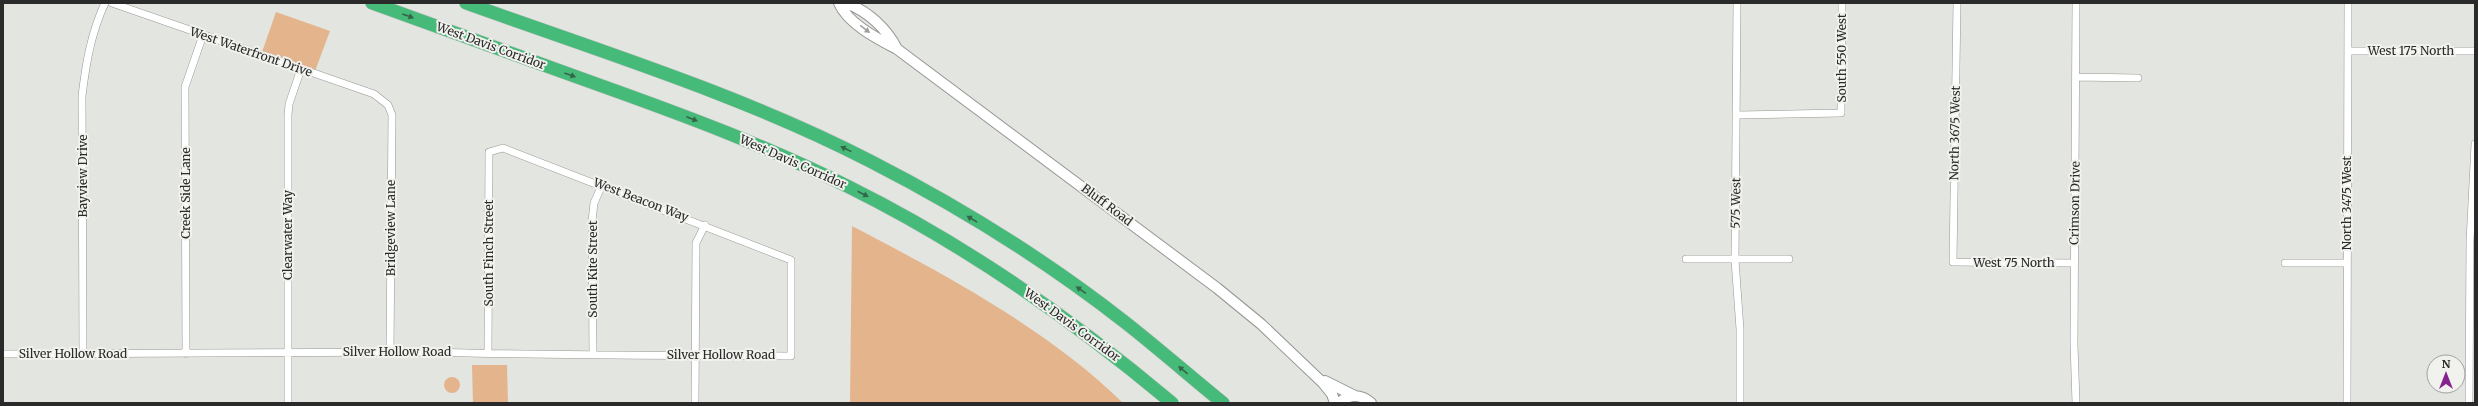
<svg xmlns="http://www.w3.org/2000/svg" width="2478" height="406" font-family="Merriweather,serif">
	<rect width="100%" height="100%" fill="#e3e5e1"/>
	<path fill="#e4b48d" d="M276,12L330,31L315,71L262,52Z
		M852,226C944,274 1049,330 1123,403H850Z
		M472,365H507L508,403H473Z
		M444 385a8 8 0 1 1 16 0a8 8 0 1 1-16 0Z"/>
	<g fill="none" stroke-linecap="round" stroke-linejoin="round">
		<g stroke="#969794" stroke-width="8">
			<path id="street" d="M112,3L374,94L388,105L392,115L390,352
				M1737,3L1735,260L1740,329V403
				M1957,3L1953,262L2074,263
				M2076,3L2074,344L2076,403
				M2348,51H2475
				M2076,77L2138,78
				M1738,115L1841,113L1842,3
				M1686,259H1789
				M2285,263H2347
				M83,353L82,96C86,63 91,33 105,3
				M3,354L432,352C552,356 672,355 791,356V260L503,148L489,152L488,354
				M186,354L185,87L203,35
				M593,355L592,221L594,203L602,185
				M288,403V115L289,104L301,69
				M695,403L696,243L705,225
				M2347,403L2348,3
				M2469,403L2470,241L2475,144"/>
		</g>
		<g stroke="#969794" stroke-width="12">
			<path id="secondary" d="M839,3C848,24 878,39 897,49L1217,288L1261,324L1323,383L1332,394L1335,403
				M846,3C868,11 887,29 897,49
				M1325,381L1355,396
				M1339,403C1349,394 1361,394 1371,403"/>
		</g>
		<g stroke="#c3c3c3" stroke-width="14">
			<path id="highway" d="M372,3C448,31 525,58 602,86C686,116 769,147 849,187C966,245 1072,319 1172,403
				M466,3C602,52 742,95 870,161C960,207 1047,261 1126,323C1159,349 1191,377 1223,403"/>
		</g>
		<use href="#street" stroke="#fff" stroke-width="7"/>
		<use href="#secondary" stroke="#fff" stroke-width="10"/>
		<use href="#highway" stroke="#46ba78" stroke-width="13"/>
	</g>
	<defs><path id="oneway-solid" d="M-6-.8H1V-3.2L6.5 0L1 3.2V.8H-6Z"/></defs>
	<g fill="#356449">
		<use href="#oneway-solid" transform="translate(408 16) rotate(20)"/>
		<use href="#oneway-solid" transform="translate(570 75) rotate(20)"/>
		<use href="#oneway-solid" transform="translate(692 119) rotate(21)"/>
		<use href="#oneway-solid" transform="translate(846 149) rotate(-154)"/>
		<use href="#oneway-solid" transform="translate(863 194) rotate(27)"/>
		<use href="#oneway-solid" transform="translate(972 219) rotate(-149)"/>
		<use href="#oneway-solid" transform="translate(1081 290) rotate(-145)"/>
		<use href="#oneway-solid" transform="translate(1183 370) rotate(-141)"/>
	</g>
	<use fill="#9f9f9f" href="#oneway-solid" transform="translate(865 29) rotate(37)"/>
	<g text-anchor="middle" stroke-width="4" stroke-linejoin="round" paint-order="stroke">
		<g font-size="12" fill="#292a29" stroke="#f1f2ee">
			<text transform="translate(491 46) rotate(20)" y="4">West Davis Corridor</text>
			<text x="2411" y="55">West 175 North</text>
			<text transform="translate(251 52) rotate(19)" y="4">West Waterfront Drive</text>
			<text transform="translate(1842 58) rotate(-90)" y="4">South 550 West</text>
			<text transform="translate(1955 133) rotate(-89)" y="4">North 3675 West</text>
			<text transform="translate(793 162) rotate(24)" y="4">West Davis Corridor</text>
			<text transform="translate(83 176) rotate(-90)" y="4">Bayview Drive</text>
			<text transform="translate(186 193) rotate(-90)" y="4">Creek Side Lane</text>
			<text transform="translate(641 200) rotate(21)" y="4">West Beacon Way</text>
			<text transform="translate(1736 203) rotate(-89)" y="4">575 West</text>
			<text transform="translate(2075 203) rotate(-89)" y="4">Crimson Drive</text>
			<text transform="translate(2347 203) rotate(-90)" y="4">North 3475 West</text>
			<text transform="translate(1107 205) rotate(37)" y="4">Bluff Road</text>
			<text transform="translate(391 228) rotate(-90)" y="4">Bridgeview Lane</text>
			<text transform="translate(288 235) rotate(-90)" y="4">Clearwater Way</text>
			<text transform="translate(489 253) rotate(-90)" y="4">South Finch Street</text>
			<text x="2014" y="267">West 75 North</text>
			<text transform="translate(593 269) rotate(-90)" y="4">South Kite Street</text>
			<text transform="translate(1072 325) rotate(36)" y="4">West Davis Corridor</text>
			<text x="397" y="356">Silver Hollow Road</text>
			<text x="73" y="358">Silver Hollow Road</text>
			<text x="721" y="359">Silver Hollow Road</text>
		</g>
	</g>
	<rect width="2478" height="406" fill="none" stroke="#292a29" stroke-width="8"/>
	<g transform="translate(2446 374)"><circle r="19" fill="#f1f2ee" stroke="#a1a29f"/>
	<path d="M0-3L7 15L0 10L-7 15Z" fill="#86248e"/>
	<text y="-6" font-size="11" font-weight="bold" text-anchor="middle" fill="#292a29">N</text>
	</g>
</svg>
